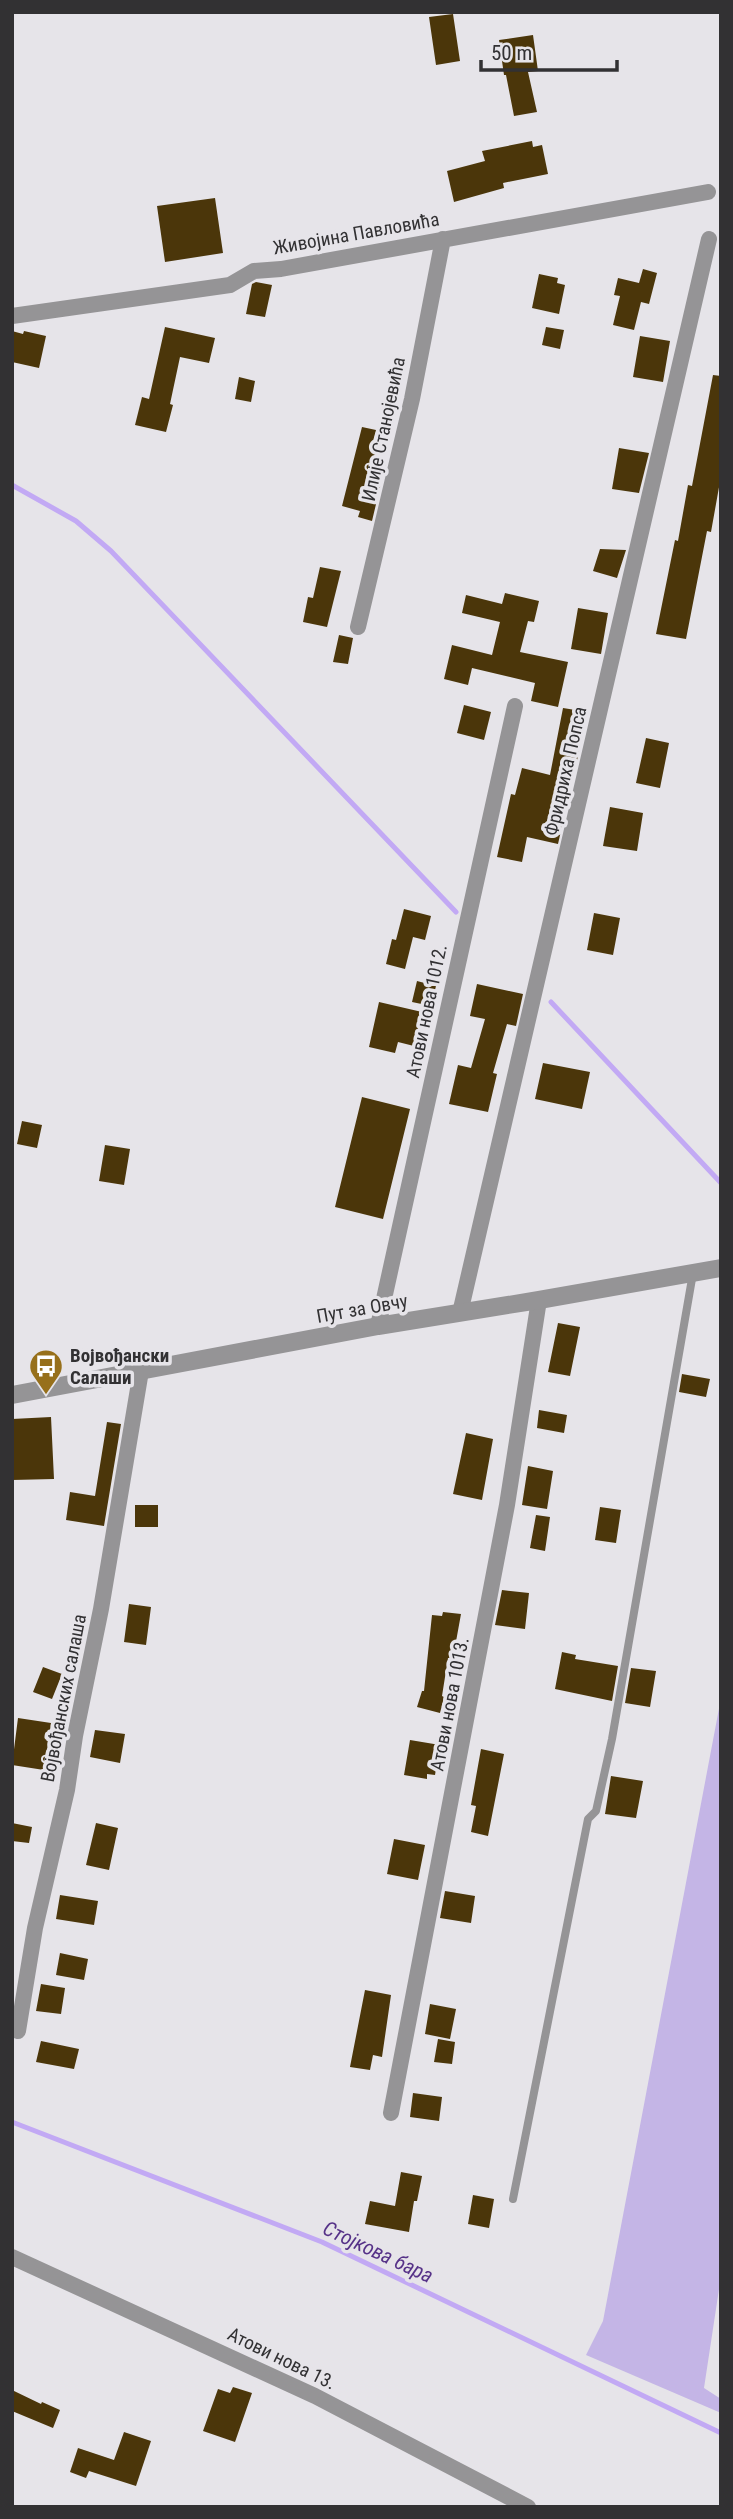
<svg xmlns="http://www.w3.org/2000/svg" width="733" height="2519" font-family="'Roboto Condensed',sans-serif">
	<rect width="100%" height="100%" fill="#e6e4e9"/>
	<path fill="#c4b5e6" d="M721,1698V2276L704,2388L721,2399V2413L586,2355L603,2321Z"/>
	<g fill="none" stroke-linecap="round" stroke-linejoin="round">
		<path stroke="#c2a9f4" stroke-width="5" d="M12,485L76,521L111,551L456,912
			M551,1002L721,1183
			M12,2122L322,2242L721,2433"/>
	</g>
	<path fill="#4b360a" d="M453,14L460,61L436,65L429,17Z
		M533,35L538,71L528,72L537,112L514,116L506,75H504L499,40Z
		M532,141L533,147L542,145L548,174L503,183L504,188L454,202L447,171L485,161L482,151Z
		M215,198L223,253L165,262L157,206Z
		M643,269L657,273L649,304L641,302L634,330L613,325L620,296L614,295L618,278L639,283Z
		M539,274L558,278L557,283L565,285L559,314L532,308Z
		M256,282L272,285L265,317L246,314L252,284Z
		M165,327L215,338L209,363L180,357L170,404L173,405L166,432L135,425L142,397L149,399Z
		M546,327L564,330L560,349L542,345Z
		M12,331L23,334L24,331L46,336L39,368L12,362Z
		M640,336L670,341L663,382L633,377Z
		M713,375L721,376V476L711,532L707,531L686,639L656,634L675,540L678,541L688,485L692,486Z
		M239,377L255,381L251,402L235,399Z
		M362,427L376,430L373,441L379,442L375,459L386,462L372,521L358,517L360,511L342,506Z
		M619,448L649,453L639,493L612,489Z
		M600,549L626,550L617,578L593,571Z
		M320,567L341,571L327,627L303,622L308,597L313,598Z
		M505,593L539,601L534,622L528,621L520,652L568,662L558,707L531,701L535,683L472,668L468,685L444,679L452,645L492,655L500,622L462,613L466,595L502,604Z
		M578,608L608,613L601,654L571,649Z
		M339,635L353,638L348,664L333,662Z
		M464,705L491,712L484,740L457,733Z
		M563,708L588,712L558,844L527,837L522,862L497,857L511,794L515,795L522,768L550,775Z
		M646,738L669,743L660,788L636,783Z
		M610,807L643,813L637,851L603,846Z
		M404,909L431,916L425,940L413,937L405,969L386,964L392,939L396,940Z
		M594,913L620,918L613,955L587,950Z
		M417,981L436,986L431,1006L412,1002Z
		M477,984L523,994L516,1026L507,1024L493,1073L497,1074L488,1112L449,1104L458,1065L471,1068L485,1019L470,1016Z
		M379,1002L422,1012L414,1046L398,1042L395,1053L369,1047Z
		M543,1063L590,1072L582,1109L535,1099Z
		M362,1097L410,1109L383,1219L335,1207Z
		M22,1121L42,1125L37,1148L17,1144Z
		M105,1145L130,1149L124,1185L99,1181Z
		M558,1323L580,1327L570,1376L548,1372Z
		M682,1374L710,1379L706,1397L679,1392Z
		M539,1410L567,1415L564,1433L537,1428Z
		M51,1417L54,1479L12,1480V1419Z
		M107,1422L121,1424L104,1526L66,1520L70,1492L95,1496Z
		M466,1433L493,1439L482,1500L453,1494Z
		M528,1466L553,1471L547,1509L522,1505Z
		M135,1505H158V1527H135Z
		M600,1507L621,1510L616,1543L595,1540Z
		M536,1515L550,1517L545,1551L530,1548Z
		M502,1590L529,1593L525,1629L495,1625Z
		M129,1604L151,1607L146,1645L124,1642Z
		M443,1612L461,1614L453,1658H448L442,1696L444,1697L440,1713L417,1707L422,1691H424L432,1615L442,1616Z
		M562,1652L576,1655L575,1659L618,1666L612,1701L555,1689Z
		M43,1667L62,1674L52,1699L33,1692Z
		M631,1668L656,1671L650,1707L625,1703Z
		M18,1718L51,1723L44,1770L12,1765Z
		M95,1730L125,1734L120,1763L90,1757Z
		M410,1740L440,1745L435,1775L427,1774V1779L404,1775Z
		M481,1749L504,1754L488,1836L471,1832L476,1806L471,1805Z
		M611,1776L643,1781L636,1818L605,1814Z
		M12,1823L32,1827L29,1843L12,1841Z
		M96,1823L118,1828L109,1870L86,1865Z
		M394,1839L425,1845L418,1880L387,1874Z
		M445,1891L475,1896L471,1923L440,1918Z
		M60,1895L98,1901L94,1925L56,1919Z
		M60,1953L88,1959L84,1980L56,1975Z
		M41,1984L65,1988L61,2014L36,2011Z
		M365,1990L391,1995L382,2057L373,2055L370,2070L350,2067Z
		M430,2004L456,2009L450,2039L425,2034Z
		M438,2039L455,2042L452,2064L434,2062Z
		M41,2041L79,2049L74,2069L36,2062Z
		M413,2093L442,2097L439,2121L410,2117Z
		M401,2172L422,2176L417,2201H414L409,2232L365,2224L370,2201L395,2206Z
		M473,2195L494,2199L489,2228L468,2224Z
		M233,2387L252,2393L235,2442L203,2431L218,2389L230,2393Z
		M12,2390L41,2404L42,2402L60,2410L53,2428L12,2411Z
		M124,2432L151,2441L136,2486L89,2471L86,2478L70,2472L78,2448L114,2460Z"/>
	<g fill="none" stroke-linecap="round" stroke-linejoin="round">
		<path stroke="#959496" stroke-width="8" d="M513,2199L588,1819L596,1811L612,1739L693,1273"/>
		<path stroke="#959496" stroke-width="16" d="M12,316L230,285L254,271L281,269L708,192
			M358,627L412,399L443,239
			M460,1313L709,239
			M378,1326L515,706
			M18,2031L35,1928L67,1790L75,1736L101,1609L141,1371
			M391,2113L507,1505L539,1300
			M12,2257L315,2396L528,2507"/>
		<path stroke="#959496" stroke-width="18" d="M12,1395L378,1326L539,1300L721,1268"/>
	</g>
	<defs>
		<g id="bus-pin" transform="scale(1.75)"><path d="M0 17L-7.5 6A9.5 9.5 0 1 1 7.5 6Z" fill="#97701b" stroke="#e6e4e9"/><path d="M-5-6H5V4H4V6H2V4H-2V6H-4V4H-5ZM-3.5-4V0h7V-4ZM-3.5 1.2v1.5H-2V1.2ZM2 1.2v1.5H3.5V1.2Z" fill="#fff"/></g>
	</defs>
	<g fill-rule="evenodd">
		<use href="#bus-pin" x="46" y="1366"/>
	</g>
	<g text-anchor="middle" stroke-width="7" stroke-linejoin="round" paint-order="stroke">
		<g font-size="19" fill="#323133" stroke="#e6e4e9">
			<text transform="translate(356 233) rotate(-10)" y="7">Живојина Павловића</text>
			<text transform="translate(383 429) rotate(-78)" y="7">Илије Станојевића</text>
			<text transform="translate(565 771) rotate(-77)" y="7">Фридриха Попса</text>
			<text transform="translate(426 1011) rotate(-78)" y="7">Атови нова 1012.</text>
			<text transform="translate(362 1308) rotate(-10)" y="7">Пут за Овчу</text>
			<text transform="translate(63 1698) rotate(-79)" y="7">Војвођанских салаша</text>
			<text transform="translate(449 1704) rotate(-79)" y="7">Атови нова 1013.</text>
			<text transform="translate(282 2358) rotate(26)" y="7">Атови нова 13.</text>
		</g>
		<g font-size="19" font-weight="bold" fill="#323133" stroke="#e6e4e9" text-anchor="start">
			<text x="70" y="1362">Војвођански<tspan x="70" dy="22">Салаши</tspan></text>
		</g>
		<g font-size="21" font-style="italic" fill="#563288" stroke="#e6e4e9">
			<text transform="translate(378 2252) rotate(25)" y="7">Стојкова бара</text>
		</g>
	</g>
	<rect width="733" height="2519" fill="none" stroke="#323133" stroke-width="28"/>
	<path d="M481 60v10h136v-10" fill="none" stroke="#323133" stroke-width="3.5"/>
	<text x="491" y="60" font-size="21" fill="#323133" stroke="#e6e4e9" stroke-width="5" paint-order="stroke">50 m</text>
</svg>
